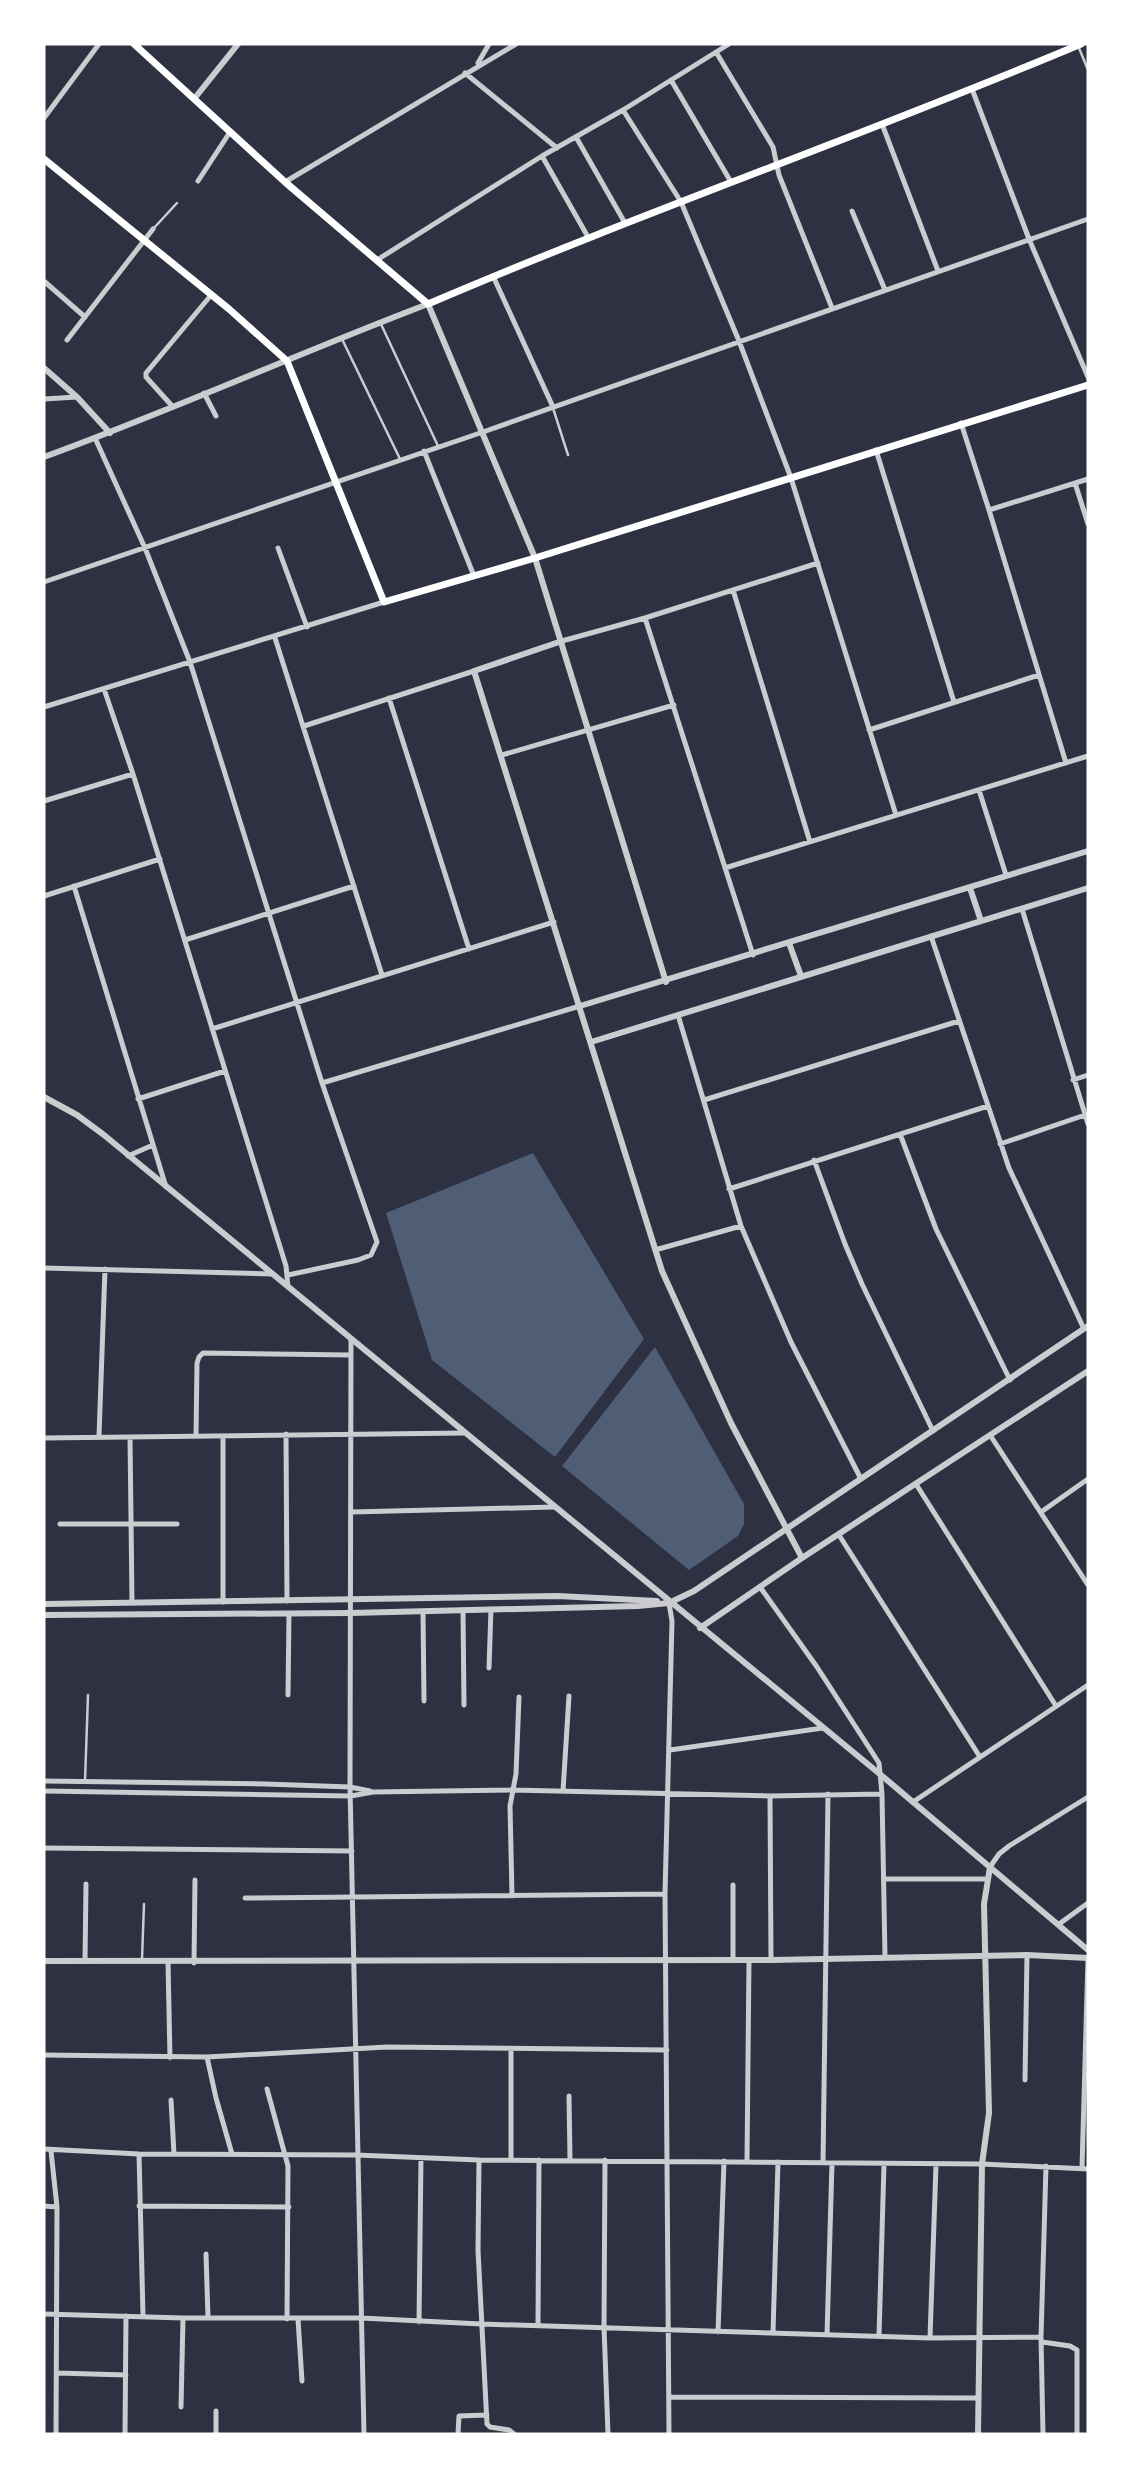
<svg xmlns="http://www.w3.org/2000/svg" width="1132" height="2478" font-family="'Source Serif 4',serif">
	<rect width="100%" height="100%" fill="#2d3142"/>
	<path fill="#4f5d75" d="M533,1153L644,1339L555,1457L432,1360L386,1213Z
		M655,1347L744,1504V1524L738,1536L689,1570L562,1466Z"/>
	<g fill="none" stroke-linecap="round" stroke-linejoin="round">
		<path stroke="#caccd0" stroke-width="2.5" d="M1079,48L1088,70
			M153,229L177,203
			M380,322L438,446
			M342,339L400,459
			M553,408L568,455
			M85,1781L88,1695
			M142,1959L144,1904"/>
		<path stroke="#caccd0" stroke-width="5" d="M716,52L773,147L779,175L832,308
			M478,63L489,44
			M465,73L557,148
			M671,80L731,182
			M972,89L1029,239L1088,377
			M623,110L681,202L739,341L791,478L896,815
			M44,118L99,44
			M882,124L938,271
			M576,137L625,223
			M542,156L588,237
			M198,181L230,132
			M285,182L516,44
			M852,211L885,290
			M377,260L542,156L623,110L729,44
			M493,276L553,407
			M45,282L85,317
			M67,340L153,229
			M204,393L216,416
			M44,399L77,397
			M173,407L146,377V373L212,294
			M961,423L989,510L1066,763
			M95,438L145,548L190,662L322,1083L377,1242L371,1255L358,1260L288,1275
			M876,450L954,702
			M424,451L474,576
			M1075,483L1088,524
			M989,510L1088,479
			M278,548L307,627
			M44,582L483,432L1088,219
			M733,590L810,842
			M645,618L753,955
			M275,638L382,975
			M562,641L645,618L818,563
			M104,689L133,774L286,1266L288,1287
			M389,698L469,949
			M44,707L384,602
			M304,726L474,671
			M869,730L1039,675
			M502,755L674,705
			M979,790L1006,875
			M44,801L133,774
			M725,868L1088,756
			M74,886L166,1187
			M44,896L160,859
			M1022,909L1088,1124
			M931,936L1009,1168L1084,1329
			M185,940L354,886
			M678,1015L741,1226L791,1342L861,1479
			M212,1029L554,922
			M1073,1080L1088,1075
			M322,1083L580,1006
			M138,1099L225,1071
			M704,1100L959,1021
			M900,1134L936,1229L1010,1380
			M1000,1144L1085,1115
			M128,1156L153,1145
			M814,1160L845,1244L862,1284L933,1431
			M729,1189L988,1106
			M655,1250L741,1226
			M44,1268L271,1274
			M351,1339L350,1787L364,2434
			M286,1434L287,1601
			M990,1435L1088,1585
			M99,1436L105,1269
			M196,1436L197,1363L199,1357L203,1353L350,1355
			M130,1437L132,1602
			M44,1438L464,1433
			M916,1484L1056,1706
			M352,1512L554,1507
			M1041,1512L1088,1479
			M60,1524H177
			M839,1535L980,1757
			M760,1587L817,1667L879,1763L882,1794L885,1957
			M223,1602V1436
			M463,1610L464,1705
			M423,1612L424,1701
			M489,1668L491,1609
			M288,1695L289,1614
			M670,1750L823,1728
			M44,1781L266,1784L350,1787L370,1791
			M44,1791L351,1796L373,1792L512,1790L770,1796L882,1794
			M563,1791L569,1696
			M770,1796L771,1960
			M913,1802L1088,1685
			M44,1848L352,1851
			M990,1867L999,1854L1009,1846L1088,1797
			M884,1879H987
			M733,1885V1960
			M512,1896L510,1806L516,1774L519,1697
			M245,1898L665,1894
			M1059,1924L1088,1903
			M85,1961L86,1884
			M168,1962L170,2058
			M194,1963L195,1880
			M511,2049V2160
			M44,2055L207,2057L387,2047L667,2050
			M207,2057L216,2098L232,2154
			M1025,2080L1027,1955
			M267,2089L288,2166L287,2319
			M569,2096L570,2159
			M171,2100L174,2154
			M44,2149L139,2154L356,2155L479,2160L982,2164L1088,2169
			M51,2151L57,2207L56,2434
			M139,2154L143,2316
			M479,2160L478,2250L487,2424L490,2427L509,2430L514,2434
			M605,2160L604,2327L608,2434
			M747,2161L749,1960
			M823,2163L828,1794
			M1082,2168L1088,1958
			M44,2206L57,2207
			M139,2206L289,2207
			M206,2254L208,2318
			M44,2314L183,2318H361L481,2324L930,2338L1041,2337
			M298,2319L302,2381
			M419,2322L421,2158
			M538,2326L539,2160
			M718,2332L724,2161
			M773,2333L778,2162
			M827,2335L832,2163
			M879,2336L884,2164
			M930,2338L936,2165
			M1042,2342L1070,2346L1077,2350V2434
			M57,2373L126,2375
			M669,2397L977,2398
			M181,2407L183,2318
			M125,2434L126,2316
			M216,2434V2411
			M458,2434L459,2416L487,2415
			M669,2434L665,1894L672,1621L669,1603
			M1043,2434L1041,2337L1046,2166"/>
		<path stroke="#caccd0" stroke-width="6" d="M194,99L238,44
			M44,368L77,397L110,433
			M44,457C173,410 299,353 428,304L535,558L666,982
			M562,641L474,671L662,1271L731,1423L802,1558
			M970,888L981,921
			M789,943L801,976
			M580,1006L1088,851
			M591,1042L1088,888
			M44,1097L77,1115L104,1135L881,1775L1088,1950
			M44,1604L558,1596L657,1601
			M44,1615L351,1613L638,1606L669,1603L694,1591L1088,1326
			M700,1628L802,1558L1088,1371
			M44,1961L771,1960L1027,1955L1088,1958
			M978,2434L982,2164L989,2113L984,1904L990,1867"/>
		<path stroke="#fff" stroke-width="7" d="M134,44L285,182L428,304C643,212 865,135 1081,44
			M44,159L229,309L287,361L384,602L535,558L1088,385"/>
	</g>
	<rect width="1132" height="2478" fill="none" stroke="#ffffff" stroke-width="91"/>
</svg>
